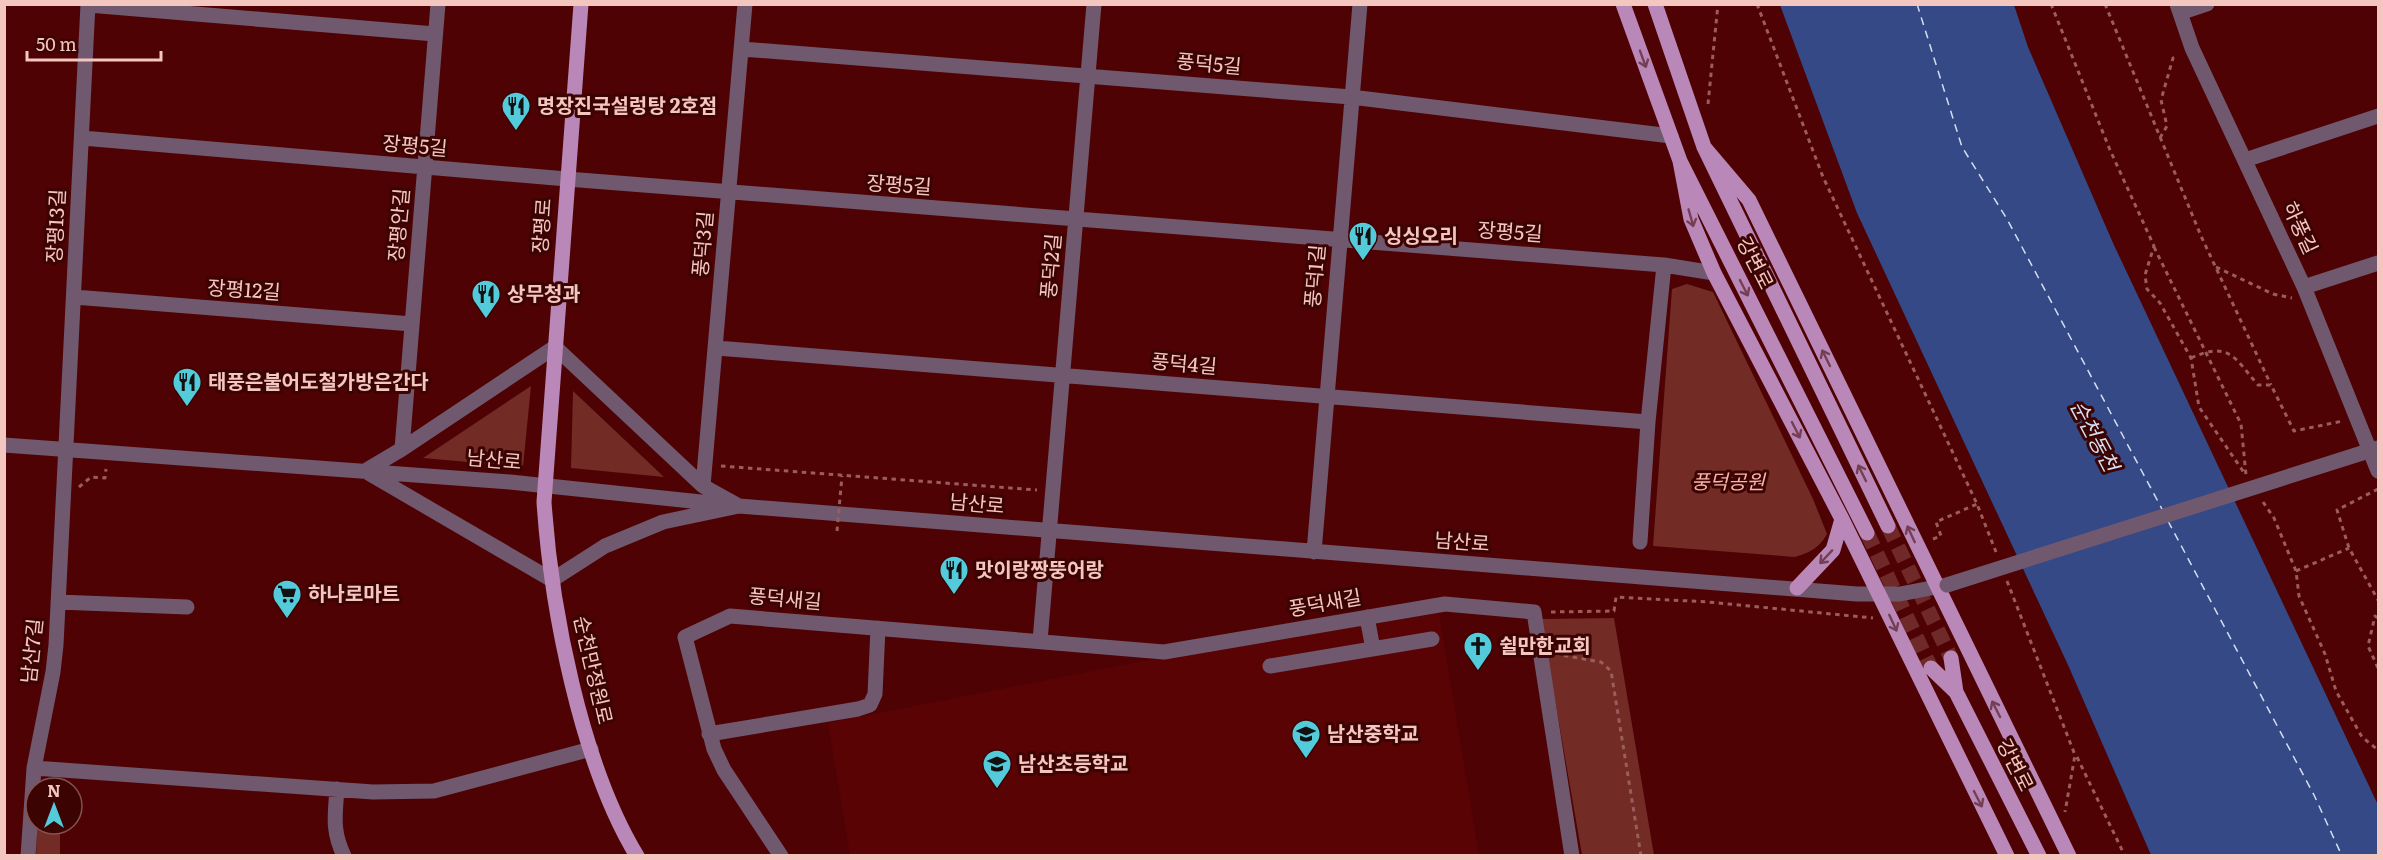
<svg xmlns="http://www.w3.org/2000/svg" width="2383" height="860" font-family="Literata,'Noto Sans KR',serif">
	<rect width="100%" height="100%" fill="#4e0203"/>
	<path fill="#590304" d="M1439,613L1479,855H850L828,723L1133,663Z"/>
	<path fill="#722b25" d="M1687,284L1713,292L1813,499L1827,534C1819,548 1811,552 1795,557L1653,546L1672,289Z
		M531,386L523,467L423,458Z
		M573,391L664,477L571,468Z
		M1614,618L1654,855H1582L1541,619Z
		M37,824H60V855L36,856Z"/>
	<path fill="#344986" d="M1780,5H2014L2028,47L2113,243L2378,805V855H2151L2068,665L1857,213Z"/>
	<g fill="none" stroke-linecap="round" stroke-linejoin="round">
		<path stroke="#d6def1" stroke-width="1.5" stroke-dasharray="8 6" stroke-linecap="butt" d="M1917,4L1962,147L2007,219L2162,509
			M2168,521L2314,795L2342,856"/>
		<path stroke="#6f2929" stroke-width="15" stroke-dasharray="15 8" stroke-linecap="butt" d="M1888,526L1951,658
			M1867,533L1931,668"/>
		<path stroke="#9b5d5b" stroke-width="3" stroke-dasharray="4.5 4.5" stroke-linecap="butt" d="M1757,4L1823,177L1977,504L1996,552
			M2051,4L2110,150L2154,246L2145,275L2147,289L2160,303L2191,358L2199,407L2245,474
			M2105,4L2201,236L2271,385
			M1708,104L1718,4
			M2160,138L2167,126L2161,100L2173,58L2177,56
			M2154,247L2241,424L2246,475
			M2216,267L2273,294L2292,298
			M2191,358C2229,341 2234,357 2258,385H2271L2294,431L2343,421
			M721,466L1037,490
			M79,487L91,477L105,478L106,469
			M2378,489L2337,510L2349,548L2378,600
			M2263,502L2274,518L2296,571L2299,596L2325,654L2336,691L2362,737L2378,750
			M1933,539L1941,536L1936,522L1977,504
			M2296,571L2349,548
			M2007,581L2075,755L2065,812
			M1551,612L1614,611L1616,597L1708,602L1873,618
			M2378,618L2375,616L2368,646L2378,668
			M1555,654L1601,662L1611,671L1641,856
			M2077,757L2125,856"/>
		<path stroke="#70586f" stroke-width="15" d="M2177,4L2192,48L2304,287L2378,471
			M88,5L435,34
			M2180,13L2207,4
			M742,49L1351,97L1671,136
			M82,138L567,179L1664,265L1714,273
			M2245,160L2378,116
			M2304,287L2378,263
			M74,297L412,324
			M555,347L703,486L739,506L663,522L605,546L552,580L365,471L402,449Z
			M716,348L1648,422
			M4,445L510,482L739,506L1857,594H1900L1947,585
			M402,449L438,4
			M703,486L745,4
			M1640,542L1648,422L1664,265
			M1314,552L1360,4
			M58,602L187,607
			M1367,617L1373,649
			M1040,641L1094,4
			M1270,666L1432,639
			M709,734L858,709L870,705L875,694L878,628
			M34,768L373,792L434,791L591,749
			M337,789C335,816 332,831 344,856
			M28,856L34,768L53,672L56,645L88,4
			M781,856L724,770L714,749L685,637L730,616L1164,652L1445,604L1534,612L1572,856"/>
		<path stroke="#ba88b8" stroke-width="15" d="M581,4L544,502C551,608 581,764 637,856
			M1623,4L1680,161L1867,533
			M1655,4L1704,147L1888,526
			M1704,147L1749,200L2069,856
			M1680,161L1691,219L1714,273L1842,519L2007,856
			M1797,588L1833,550L1842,519
			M1951,658L1956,692L2039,856
			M1931,668L1956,692"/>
		<path stroke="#9b5d5b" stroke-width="3" stroke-dasharray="4.5 4.5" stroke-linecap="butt" d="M837,531L842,476"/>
		<path stroke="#70586f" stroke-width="15" d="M1947,585L2378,448"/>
	</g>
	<defs><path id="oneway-shaft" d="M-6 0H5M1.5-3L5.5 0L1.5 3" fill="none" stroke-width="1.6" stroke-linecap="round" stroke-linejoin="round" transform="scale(1.5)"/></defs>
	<g stroke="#743f54">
		<use href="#oneway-shaft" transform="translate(1643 59) rotate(70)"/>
		<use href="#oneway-shaft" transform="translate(1691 218) rotate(74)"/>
		<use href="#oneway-shaft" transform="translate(1744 288) rotate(63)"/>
		<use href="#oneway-shaft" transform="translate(1826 358) rotate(-116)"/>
		<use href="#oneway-shaft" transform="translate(1796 430) rotate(63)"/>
		<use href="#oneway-shaft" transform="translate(1862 473) rotate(-116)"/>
		<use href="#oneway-shaft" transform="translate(1911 534) rotate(-115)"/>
		<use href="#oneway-shaft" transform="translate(1826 557) rotate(133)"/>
		<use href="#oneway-shaft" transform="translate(1893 623) rotate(65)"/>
		<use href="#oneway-shaft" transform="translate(1996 709) rotate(-117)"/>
		<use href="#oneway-shaft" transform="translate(1978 799) rotate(63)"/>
	</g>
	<defs>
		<g id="restaurant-pin" transform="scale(1.5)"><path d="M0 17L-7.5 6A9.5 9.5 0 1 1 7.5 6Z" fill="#53cbdb" stroke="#3b0403"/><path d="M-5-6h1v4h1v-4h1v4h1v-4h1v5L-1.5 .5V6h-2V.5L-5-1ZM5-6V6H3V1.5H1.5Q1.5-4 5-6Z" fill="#111"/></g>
		<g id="supermarket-pin" transform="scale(1.5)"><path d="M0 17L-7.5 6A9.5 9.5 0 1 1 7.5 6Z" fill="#53cbdb" stroke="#3b0403"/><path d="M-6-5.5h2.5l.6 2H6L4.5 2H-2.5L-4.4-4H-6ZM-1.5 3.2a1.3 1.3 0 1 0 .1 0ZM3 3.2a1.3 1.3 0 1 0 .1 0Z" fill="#111"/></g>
		<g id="church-pin" transform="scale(1.5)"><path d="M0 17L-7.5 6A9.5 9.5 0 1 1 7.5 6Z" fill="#53cbdb" stroke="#3b0403"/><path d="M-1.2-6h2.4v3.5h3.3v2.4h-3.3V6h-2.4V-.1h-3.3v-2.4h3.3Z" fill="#111"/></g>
		<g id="school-pin" transform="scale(1.5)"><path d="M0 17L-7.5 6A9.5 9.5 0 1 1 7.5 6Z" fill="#53cbdb" stroke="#3b0403"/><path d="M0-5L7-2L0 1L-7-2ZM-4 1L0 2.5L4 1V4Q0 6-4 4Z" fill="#111"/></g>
	</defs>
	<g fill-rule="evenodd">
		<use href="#restaurant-pin" x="516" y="106"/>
		<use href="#restaurant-pin" x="1363" y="236"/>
		<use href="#restaurant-pin" x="486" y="294"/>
		<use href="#restaurant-pin" x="187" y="382"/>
		<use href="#restaurant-pin" x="954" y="570"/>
		<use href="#supermarket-pin" x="287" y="594"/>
		<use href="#church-pin" x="1478" y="646"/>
		<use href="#school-pin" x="1306" y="734"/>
		<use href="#school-pin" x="997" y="764"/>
	</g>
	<g text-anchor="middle" stroke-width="6" stroke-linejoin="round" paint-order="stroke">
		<g font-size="20" fill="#f4c6c0" stroke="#3b0403">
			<text transform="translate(1209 64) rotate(5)" y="7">풍덕5길</text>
			<text transform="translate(415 146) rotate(5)" y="7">장평5길</text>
			<text transform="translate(899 185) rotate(4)" y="7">장평5길</text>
			<text transform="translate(399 225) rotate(-85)" y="7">장평안길</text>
			<text transform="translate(56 226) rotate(-87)" y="7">장평13길</text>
			<text transform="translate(542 226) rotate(-86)" y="7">장평로</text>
			<text transform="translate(2300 228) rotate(65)" y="7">하풍길</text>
			<text transform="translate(1510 232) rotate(4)" y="7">장평5길</text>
			<text transform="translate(703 244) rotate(-85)" y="7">풍덕3길</text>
			<text transform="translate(1755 263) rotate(63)" y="7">강변로</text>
			<text transform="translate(1051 266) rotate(-85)" y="7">풍덕2길</text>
			<text transform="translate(1315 276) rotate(-85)" y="7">풍덕1길</text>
			<text transform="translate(244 290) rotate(4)" y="7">장평12길</text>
			<text transform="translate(1184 364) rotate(5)" y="7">풍덕4길</text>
			<text transform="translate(494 460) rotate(5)" y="7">남산로</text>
			<text transform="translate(977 504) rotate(5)" y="7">남산로</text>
			<text transform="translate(1462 542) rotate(4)" y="7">남산로</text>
			<text transform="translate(785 599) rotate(5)" y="7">풍덕새길</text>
			<text transform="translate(1325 603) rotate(-10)" y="7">풍덕새길</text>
			<text transform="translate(32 651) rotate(-84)" y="7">남산7길</text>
			<text transform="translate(593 670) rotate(77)" y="7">순천만정원로</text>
			<text transform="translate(2015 765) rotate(63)" y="7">강변로</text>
		</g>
		<g font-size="20" font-weight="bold" fill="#f4c6c0" stroke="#3b0403" text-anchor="start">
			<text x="537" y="113">명장진국설렁탕 2호점</text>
			<text x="1384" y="243">싱싱오리</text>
			<text x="507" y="301">상무청과</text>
			<text x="208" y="389">태풍은불어도철가방은간다</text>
			<text x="975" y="577">맛이랑짱뚱어랑</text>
			<text x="308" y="601">하나로마트</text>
			<text x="1499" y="653">쉴만한교회</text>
			<text x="1327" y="741">남산중학교</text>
			<text x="1018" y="771">남산초등학교</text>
		</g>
		<g font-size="20" font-style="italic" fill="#f8b4aa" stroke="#3b0403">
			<text x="1728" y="489">풍덕공원</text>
		</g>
		<g font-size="21" font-style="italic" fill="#d6def1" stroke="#3b0403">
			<text transform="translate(2094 436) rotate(62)" y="7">순천동천</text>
		</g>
	</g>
	<rect width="2383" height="860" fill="none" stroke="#f4c6c0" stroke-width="12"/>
	<g transform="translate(54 806)"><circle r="28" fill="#3b0403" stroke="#85524f" stroke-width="1.5"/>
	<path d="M0-4.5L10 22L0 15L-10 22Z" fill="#53cbdb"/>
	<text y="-9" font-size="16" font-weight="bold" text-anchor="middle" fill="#f4c6c0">N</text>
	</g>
	<path d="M27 51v9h134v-9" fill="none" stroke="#f4c6c0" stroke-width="3"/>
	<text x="36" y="51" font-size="18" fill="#f4c6c0" stroke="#3b0403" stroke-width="4.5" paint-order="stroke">50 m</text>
</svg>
